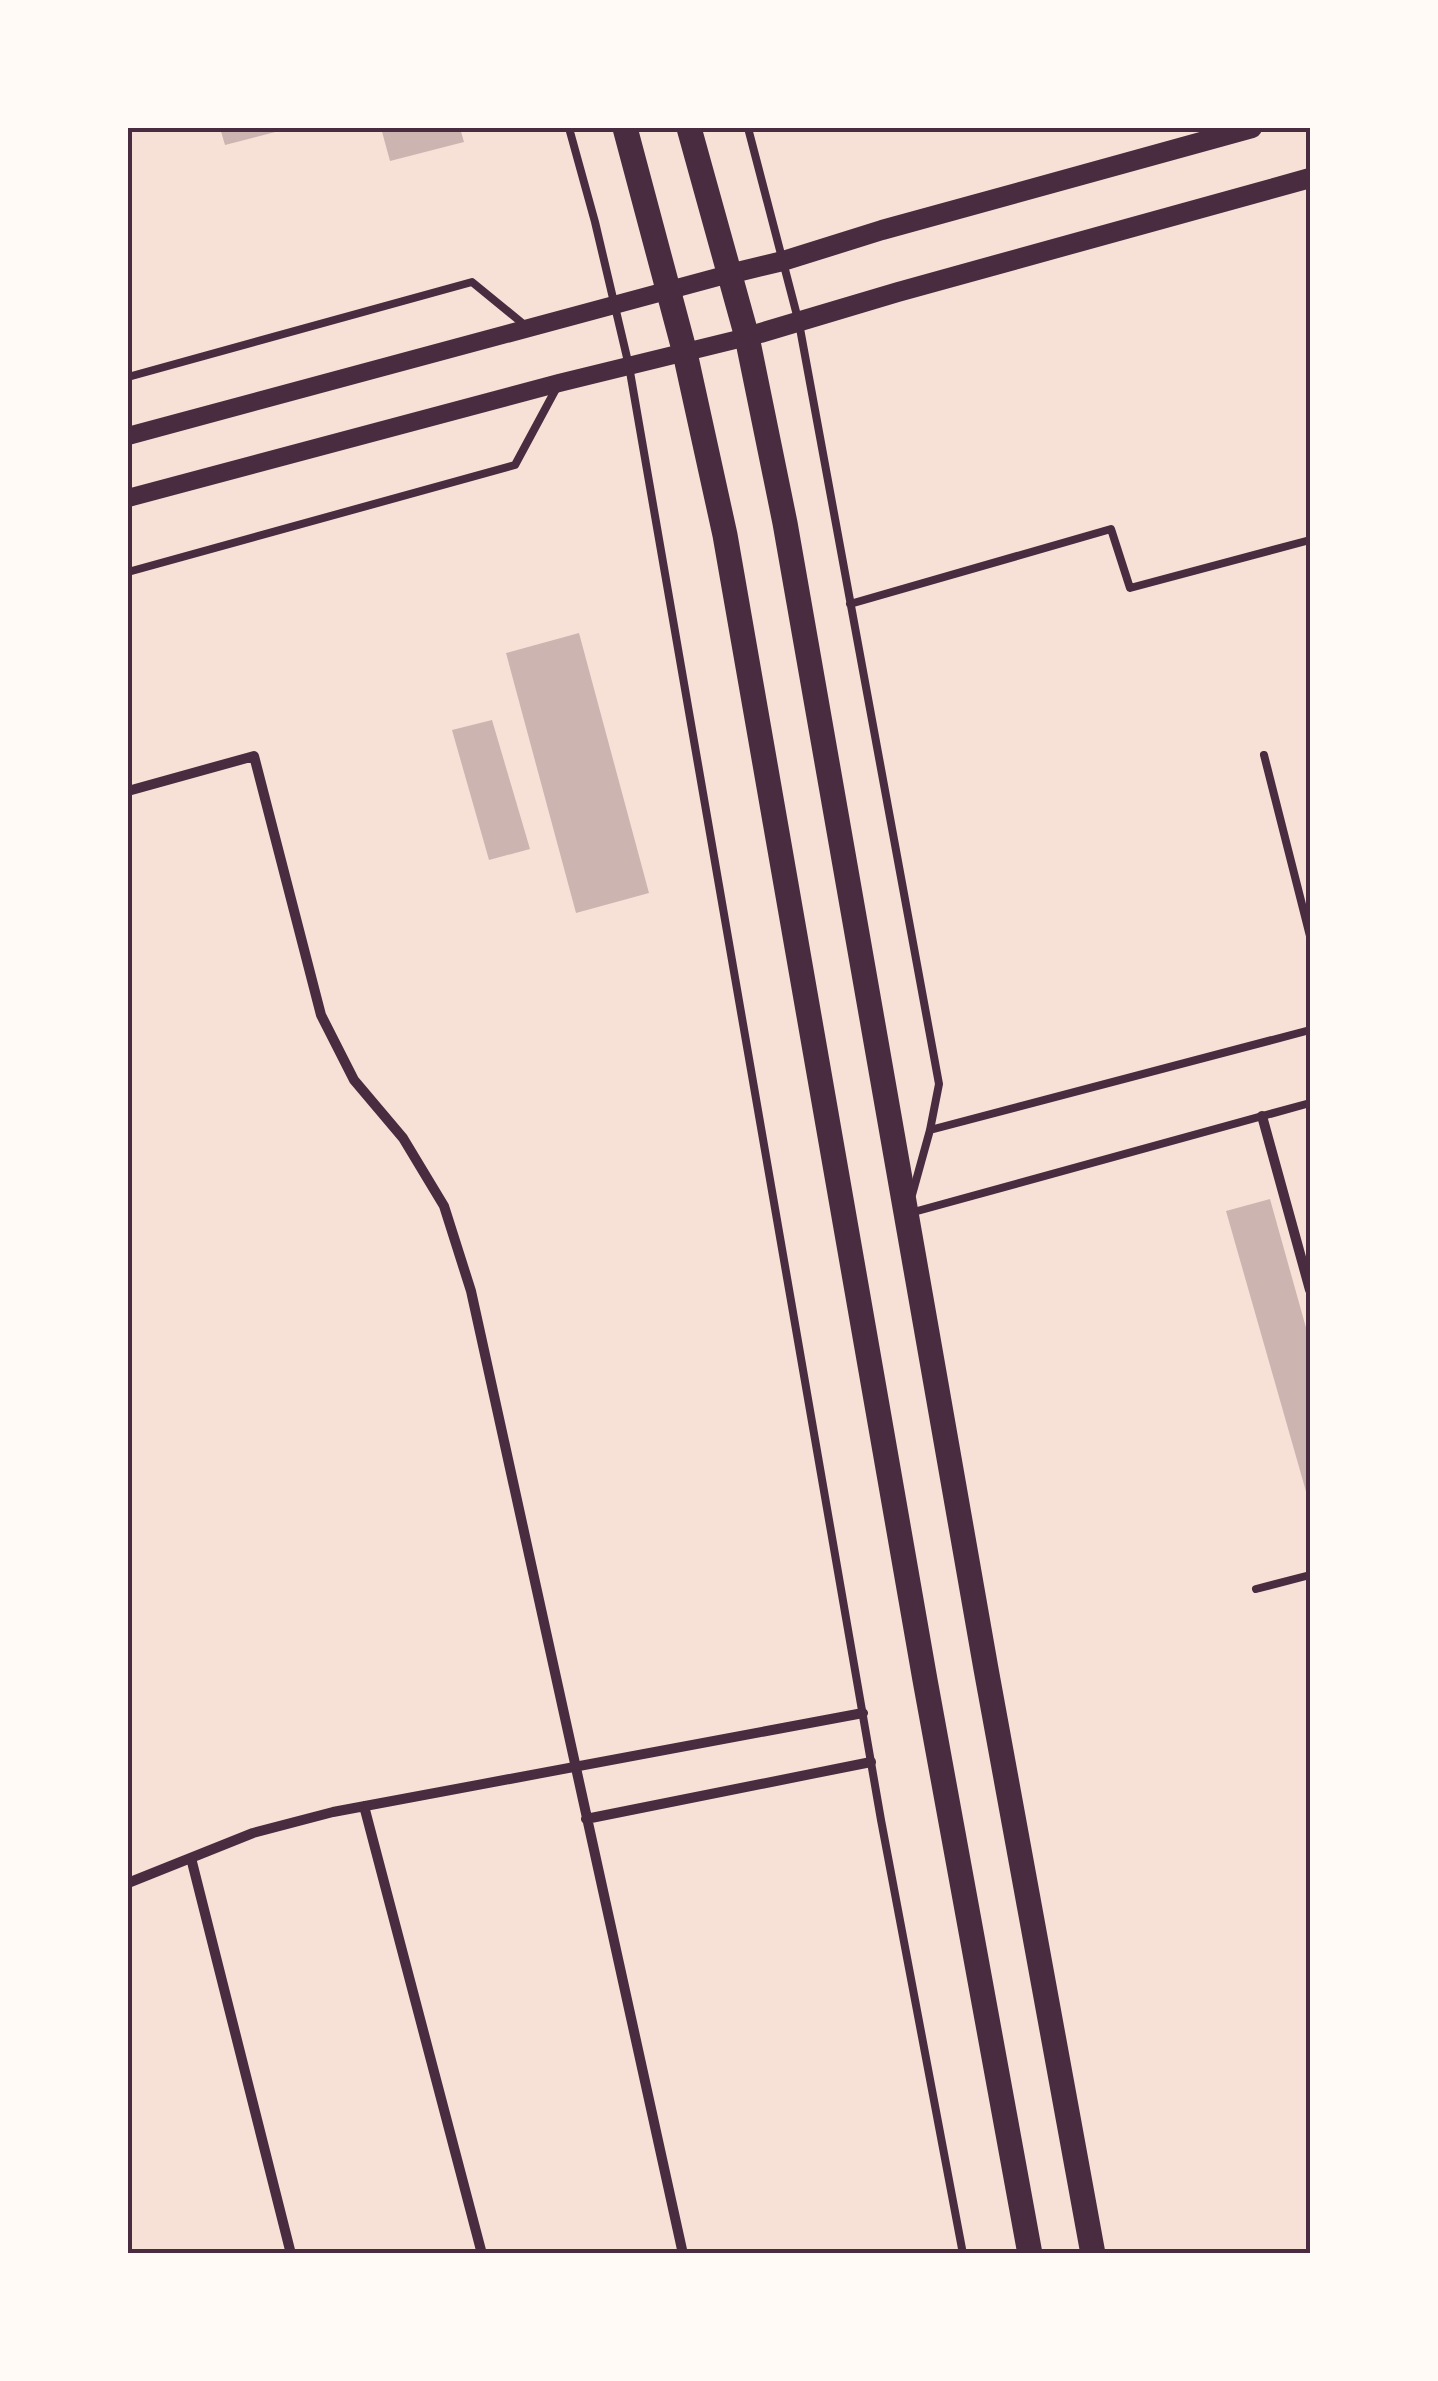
<svg xmlns="http://www.w3.org/2000/svg" width="1438" height="2381" font-family="Figtree,sans-serif">
	<rect width="100%" height="100%" fill="#f7e1d7"/>
	<path fill="#ccb4b1" d="M220,128H286L287,129L225,145Z
		M381,128H460L464,142L390,161Z
		M579,633L649,893L576,913L506,653Z
		M492,720L530,849L489,860L452,730Z
		M1270,1199L1310,1342V1494L1307,1495L1226,1211Z"/>
	<g fill="none" stroke-linecap="round" stroke-linejoin="round">
		<path stroke="#4a2c40" stroke-width="8" d="M569,128L595,222L629,366L881,1820L963,2254
			M748,128L799,323L939,1084L930,1130L912,1195
			M128,377L472,282L527,327
			M128,572L515,465L557,387
			M850,604L1111,529L1130,588L1310,540
			M1264,755L1310,936
			M930,1130L1310,1030
			M910,1213L1310,1103
			M1256,1589L1310,1575"/>
		<path stroke="#4a2c40" stroke-width="10" d="M128,791L254,756L321,1015L354,1080L403,1138L444,1206L471,1291L683,2254
			M1262,1116L1310,1290
			M364,1806L482,2254
			M586,1819L871,1762
			M191,1858L291,2254
			M128,1883L253,1833L333,1812L863,1713"/>
		<path stroke="#4a2c40" stroke-width="18" d="M128,436L729,274
			M128,498L559,383L747,337"/>
		<path stroke="#4a2c40" stroke-width="20" d="M729,274L783,261L882,230L1252,128
			M747,337L898,292L1310,178"/>
		<path stroke="#4a2c40" stroke-width="25" d="M625,128L685,353L725,535L925,1680L1030,2254
			M689,128L747,337L785,523L986,1669L1093,2254"/>
	</g>
	<rect width="1438" height="2381" fill="none" stroke="#fffaf5" stroke-width="260"/>
	<rect x="130" y="130" width="1178" height="2121" fill="none" stroke="#4a2c40" stroke-width="4"/>
</svg>
